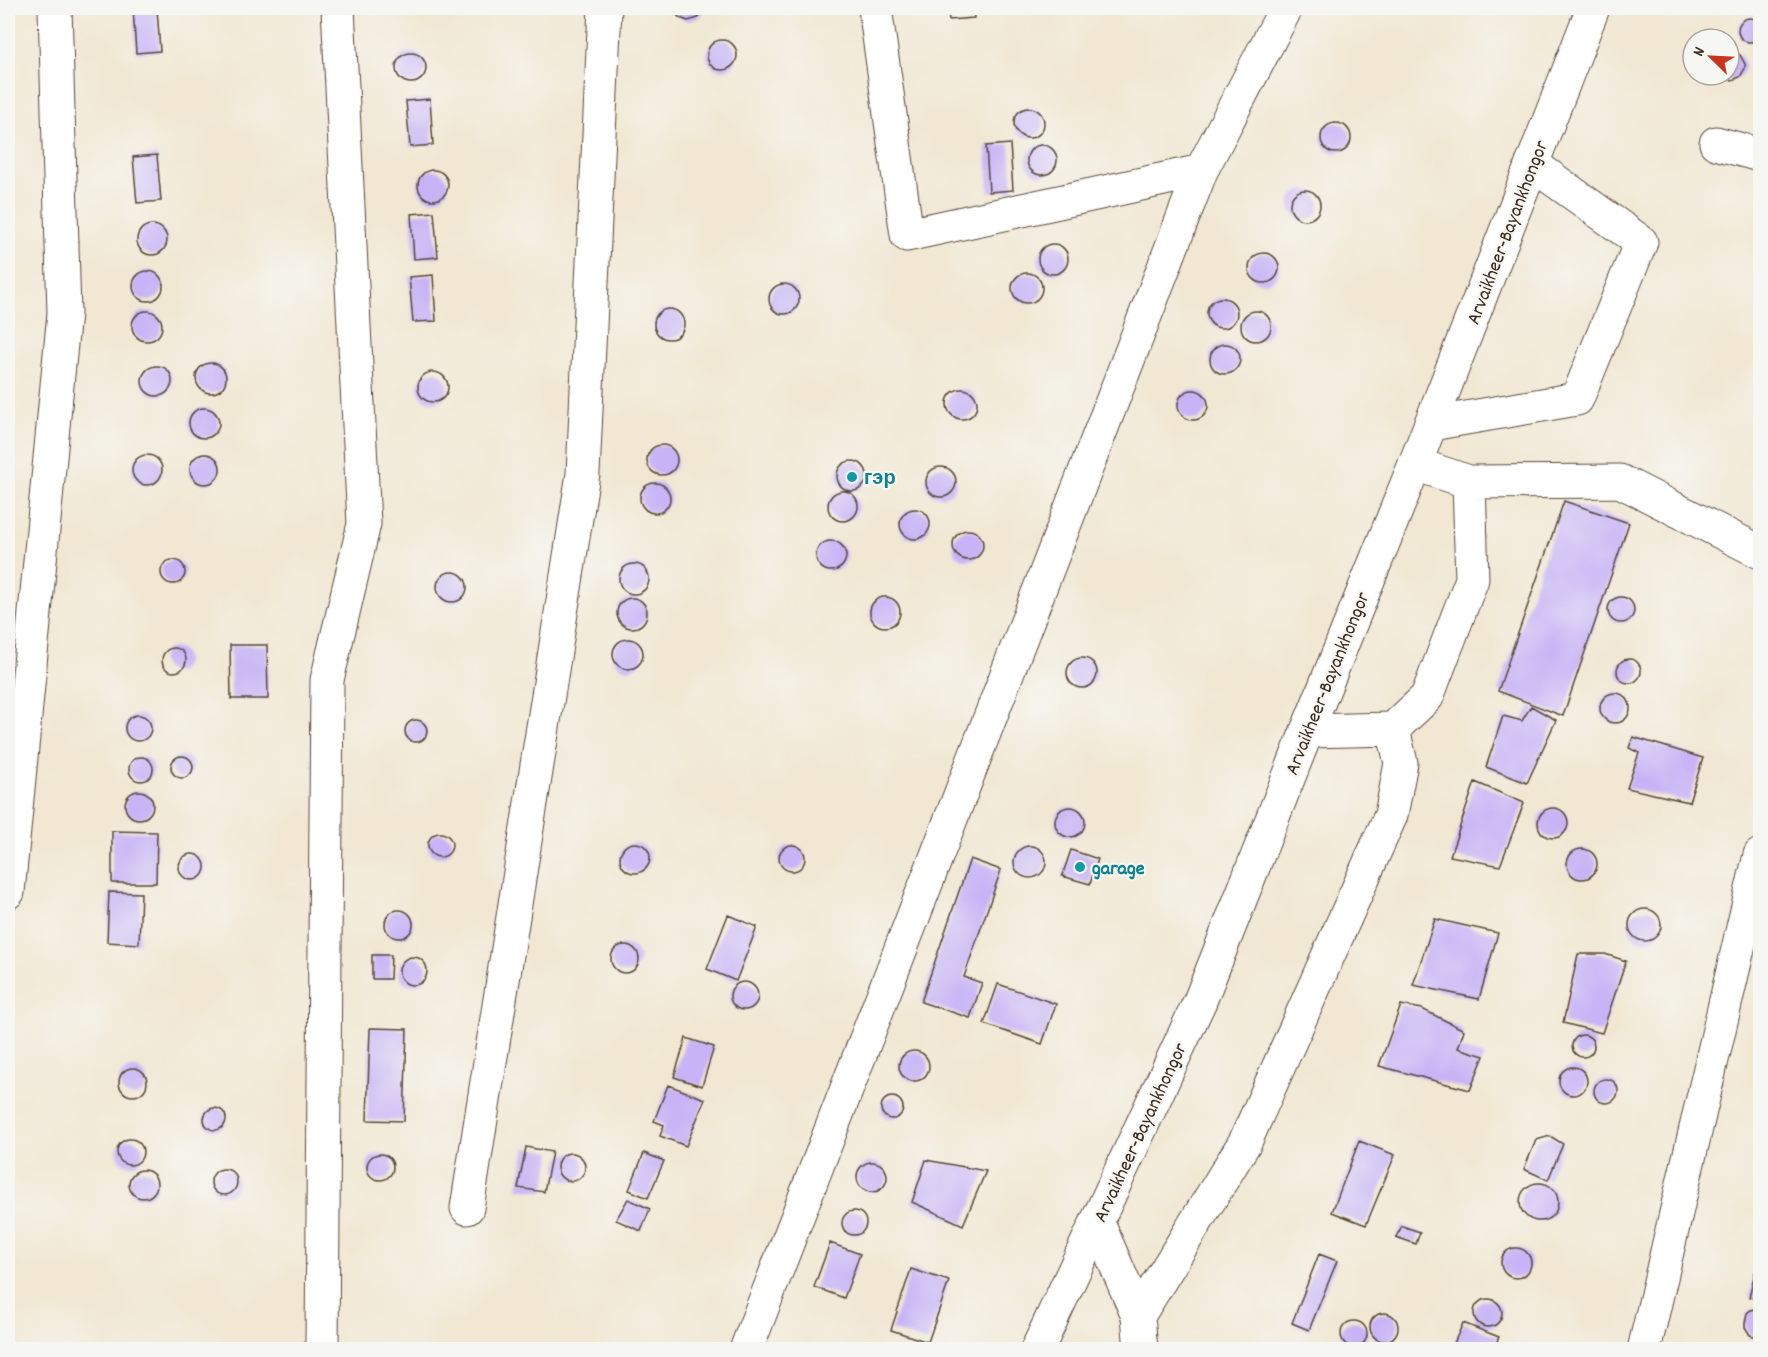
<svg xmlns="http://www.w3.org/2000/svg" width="1768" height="1357" font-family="Dekko,sans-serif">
	<rect width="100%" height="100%" fill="#f6f6f2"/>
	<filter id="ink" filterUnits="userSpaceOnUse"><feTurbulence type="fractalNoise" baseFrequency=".0167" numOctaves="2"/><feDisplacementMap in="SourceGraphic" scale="12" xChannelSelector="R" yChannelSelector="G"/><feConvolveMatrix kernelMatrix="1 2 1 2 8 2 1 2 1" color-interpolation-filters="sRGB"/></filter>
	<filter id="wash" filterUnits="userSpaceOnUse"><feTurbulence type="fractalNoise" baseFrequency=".008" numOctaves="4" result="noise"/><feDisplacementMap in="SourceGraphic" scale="24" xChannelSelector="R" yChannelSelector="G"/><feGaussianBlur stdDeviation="1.35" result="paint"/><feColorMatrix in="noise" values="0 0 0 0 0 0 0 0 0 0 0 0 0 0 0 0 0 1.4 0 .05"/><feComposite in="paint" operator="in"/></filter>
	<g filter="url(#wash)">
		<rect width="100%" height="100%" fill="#f1e7d2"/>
		<g id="blocks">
			<path fill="#c7b3f6" d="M133,8H157L160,51L136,53Z
				M674,8H703L701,15L698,18L688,21L680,18L676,14Z
				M948,8H973L974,18L949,20Z
				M1738 30a12 12 0 1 1 24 0a12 12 0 1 1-24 0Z
				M707 55a15 15 0 1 1 30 0a15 15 0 1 1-30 0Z
				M1729,52L1740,55L1745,64V68L1740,77L1732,80L1727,79L1720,75H1729Z
				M396 68a15 15 0 1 1 30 0a15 15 0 1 1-30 0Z
				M430,99L433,145L410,147L406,101Z
				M1014 123a15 15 0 1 1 30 0a15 15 0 1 1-30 0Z
				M1321 138a15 15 0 1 1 30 0a15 15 0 1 1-30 0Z
				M1010,144L1013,190L989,192L986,146Z
				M1027 160a15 15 0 1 1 30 0a15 15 0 1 1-30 0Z
				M157,155L161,201L137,203L133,157Z
				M418 185a15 15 0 1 1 30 0a15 15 0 1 1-30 0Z
				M1290 205a15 15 0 1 1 30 0a15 15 0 1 1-30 0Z
				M434,212L438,257L414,259L411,214Z
				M137 240a15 15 0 1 1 30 0a15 15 0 1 1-30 0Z
				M1038 259a15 15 0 1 1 30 0a15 15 0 1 1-30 0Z
				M1249 268a15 15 0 1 1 30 0a15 15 0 1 1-30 0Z
				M133 286a15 15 0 1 1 30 0a15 15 0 1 1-30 0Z
				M1012 288a15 15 0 1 1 30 0a15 15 0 1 1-30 0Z
				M433,275L436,321L413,322L409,277Z
				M769 299a15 15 0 1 1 30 0a15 15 0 1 1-30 0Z
				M1207 313a15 15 0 1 1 30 0a15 15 0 1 1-30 0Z
				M654 324a15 15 0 1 1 30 0a15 15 0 1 1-30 0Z
				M132 326a15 15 0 1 1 30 0a15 15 0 1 1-30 0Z
				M1241 326a15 15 0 1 1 30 0a15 15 0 1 1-30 0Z
				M1210 359a15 15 0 1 1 30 0a15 15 0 1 1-30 0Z
				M196 378a15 15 0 1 1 30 0a15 15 0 1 1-30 0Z
				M142 381a15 15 0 1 1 30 0a15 15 0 1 1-30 0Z
				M418 387a15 15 0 1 1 30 0a15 15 0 1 1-30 0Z
				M947 404a15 15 0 1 1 30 0a15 15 0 1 1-30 0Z
				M1178 405a15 15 0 1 1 30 0a15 15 0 1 1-30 0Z
				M189 423a15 15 0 1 1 30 0a15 15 0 1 1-30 0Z
				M647 460a15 15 0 1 1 30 0a15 15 0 1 1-30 0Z
				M190 469a15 15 0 1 1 30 0a15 15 0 1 1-30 0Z
				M132 470a15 15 0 1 1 30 0a15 15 0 1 1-30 0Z
				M837 476a15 15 0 1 1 30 0a15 15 0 1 1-30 0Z
				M926 482a15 15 0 1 1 30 0a15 15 0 1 1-30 0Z
				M640 498a15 15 0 1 1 30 0a15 15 0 1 1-30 0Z
				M828 506a15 15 0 1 1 30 0a15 15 0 1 1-30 0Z
				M1564,501L1629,523L1563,716L1498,691Z
				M900 524a15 15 0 1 1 30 0a15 15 0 1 1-30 0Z
				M953 545a15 15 0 1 1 30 0a15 15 0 1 1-30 0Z
				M816 556a15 15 0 1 1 30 0a15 15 0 1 1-30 0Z
				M161 572a12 12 0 1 1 24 0a12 12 0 1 1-24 0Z
				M619 579a15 15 0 1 1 30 0a15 15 0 1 1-30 0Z
				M437 587a15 15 0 1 1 30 0a15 15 0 1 1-30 0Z
				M1608 610a13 13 0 1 1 26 0a13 13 0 1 1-26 0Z
				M870 612a15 15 0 1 1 30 0a15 15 0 1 1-30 0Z
				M617 613a15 15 0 1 1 30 0a15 15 0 1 1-30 0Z
				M613 654a15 15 0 1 1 30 0a15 15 0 1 1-30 0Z
				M230,645H267L268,699H231Z
				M162 660a12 12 0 1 1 24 0a12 12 0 1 1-24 0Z
				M1067 673a15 15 0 1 1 30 0a15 15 0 1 1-30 0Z
				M1617 671a12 12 0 1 1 24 0a12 12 0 1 1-24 0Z
				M1600 708a15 15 0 1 1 30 0a15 15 0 1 1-30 0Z
				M1531,706L1556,720L1527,783L1486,767L1503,716L1522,721Z
				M125 728a13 13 0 1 1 26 0a13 13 0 1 1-26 0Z
				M405 731a11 11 0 1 1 22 0a11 11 0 1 1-22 0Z
				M1633,737L1703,758L1689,802L1627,788L1639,753L1629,748Z
				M171 767a11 11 0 1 1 22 0a11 11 0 1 1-22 0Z
				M129 769a12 12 0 1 1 24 0a12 12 0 1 1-24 0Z
				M1475,782L1524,803L1500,866L1450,856Z
				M125 805a14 14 0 1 1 28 0a14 14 0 1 1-28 0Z
				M1055 822a15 15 0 1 1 30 0a15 15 0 1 1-30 0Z
				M1538 823a15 15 0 1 1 30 0a15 15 0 1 1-30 0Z
				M112,831L157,832L156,883H112Z
				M428 845a12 12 0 1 1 24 0a12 12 0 1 1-24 0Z
				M620 858a15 15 0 1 1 30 0a15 15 0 1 1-30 0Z
				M779 858a13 13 0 1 1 26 0a13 13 0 1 1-26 0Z
				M1014 862a16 16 0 1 1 32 0a16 16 0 1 1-32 0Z
				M1567 864a15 15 0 1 1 30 0a15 15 0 1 1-30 0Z
				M1071,850L1098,859L1090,884L1062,876Z
				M179 867a13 13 0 1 1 26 0a13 13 0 1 1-26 0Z
				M970,859L1001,870L964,977L982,983L970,1018L921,1002Z
				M109,892L141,893L139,944L107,942Z
				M1629 925a16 16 0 1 1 32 0a16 16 0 1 1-32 0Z
				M385 924a14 14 0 1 1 28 0a14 14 0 1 1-28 0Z
				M728,915L757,927L736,981L707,969Z
				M1435,919L1498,933L1479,999L1413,985Z
				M611 959a14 14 0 1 1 28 0a14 14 0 1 1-28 0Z
				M1578,954H1605L1626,961L1602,1033L1563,1023Z
				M372,955H391L390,979H372Z
				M399 971a14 14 0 1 1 28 0a14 14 0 1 1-28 0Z
				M730 996a14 14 0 1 1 28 0a14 14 0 1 1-28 0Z
				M998,984L1056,1004L1042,1044L984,1024Z
				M1401,1005L1422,1009L1464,1030L1458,1048L1484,1056L1470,1090L1379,1066Z
				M370,1028L407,1029L404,1121L367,1120Z
				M1572 1046a11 11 0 1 1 22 0a11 11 0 1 1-22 0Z
				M686,1038L714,1047L702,1086L674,1077Z
				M899 1066a15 15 0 1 1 30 0a15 15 0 1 1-30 0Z
				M1559 1081a14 14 0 1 1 28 0a14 14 0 1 1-28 0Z
				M119 1082a14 14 0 1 1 28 0a14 14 0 1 1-28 0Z
				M1594 1091a12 12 0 1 1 24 0a12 12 0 1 1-24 0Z
				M668,1085L705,1099L686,1146L660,1136L664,1125L654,1121Z
				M881 1108a11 11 0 1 1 22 0a11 11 0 1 1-22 0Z
				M204 1119a11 11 0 1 1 22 0a11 11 0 1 1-22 0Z
				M1550,1136L1563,1144L1548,1180L1524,1169L1536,1140Z
				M117 1152a13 13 0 1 1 26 0a13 13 0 1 1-26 0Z
				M1359,1141L1395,1155L1366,1225L1332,1212Z
				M526,1147L552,1152L544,1192L518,1188Z
				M557 1167a14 14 0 1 1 28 0a14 14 0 1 1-28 0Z
				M644,1153L664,1161L648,1198L629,1190Z
				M367 1167a13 13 0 1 1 26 0a13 13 0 1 1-26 0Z
				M926,1160L986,1171L963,1225L912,1202Z
				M857 1177a15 15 0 1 1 30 0a15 15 0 1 1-30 0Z
				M211 1182a13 13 0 1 1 26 0a13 13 0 1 1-26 0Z
				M129 1184a14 14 0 1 1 28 0a14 14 0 1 1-28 0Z
				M1520 1202a19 19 0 1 1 38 0a19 19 0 1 1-38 0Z
				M628,1199L650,1209L641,1231L616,1220Z
				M842 1223a12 12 0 1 1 24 0a12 12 0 1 1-24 0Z
				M1402,1226L1420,1232L1416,1244L1396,1237Z
				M830,1243L860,1254L844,1298L814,1287Z
				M1501 1263a15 15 0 1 1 30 0a15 15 0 1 1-30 0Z
				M1760,1252V1299L1749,1297Z
				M1319,1254L1337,1261L1309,1330L1292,1323Z
				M911,1269L949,1281L928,1342L891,1330Z
				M1474 1313a14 14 0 1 1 28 0a14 14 0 1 1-28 0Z
				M1760,1308V1338L1750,1335L1745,1327V1323L1747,1313L1751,1310Z
				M1370 1327a14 14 0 1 1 28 0a14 14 0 1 1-28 0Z
				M1341 1334a13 13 0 1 1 26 0a13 13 0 1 1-26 0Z
				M1463,1323L1499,1337L1493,1350H1451Z
				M1278,1343L1297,1349L1296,1350H1275Z"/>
		</g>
	</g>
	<g filter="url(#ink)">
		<use href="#blocks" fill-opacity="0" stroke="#564639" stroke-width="1.5"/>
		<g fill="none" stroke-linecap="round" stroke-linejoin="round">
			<g stroke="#564639" stroke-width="35">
				<path id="minor" d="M875,8L907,235L1201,171
					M1716,143L1760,155
					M1431,424L1577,399L1641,242L1532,164
					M1469,482L1620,481L1760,552
					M1307,731L1393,729L1427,697L1472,579L1469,482L1415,464
					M8,892L64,313L55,8
					M467,1208L583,474L605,8
					M1097,1221L1138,1316L1141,1350
					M1138,1316L1245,1142L1391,815L1401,763L1393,729
					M322,1350L327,680L364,524L338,8
					M746,1350L1201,171L1286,8
					M1644,1350L1760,855"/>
			</g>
			<g stroke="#564639" stroke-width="35">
				<path id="highway" d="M1037,1350L1200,1001L1307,731L1415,464L1593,8"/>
			</g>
			<use href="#minor" stroke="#fff" stroke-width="33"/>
			<use href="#highway" stroke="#fff" stroke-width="33"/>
		</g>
	</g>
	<g fill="#0f9aa8" stroke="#f6f6f2" stroke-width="2">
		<circle cx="852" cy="477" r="6"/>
		<circle cx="1080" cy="867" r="6"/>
	</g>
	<g text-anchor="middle" stroke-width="4.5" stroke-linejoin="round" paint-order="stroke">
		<g font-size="20" fill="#3b2a1e" stroke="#f6f6f2">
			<text transform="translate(1506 232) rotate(-69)" y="7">Arvaikheer-Bayankhongor</text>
			<text transform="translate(1326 683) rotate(-68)" y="7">Arvaikheer-Bayankhongor</text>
			<text transform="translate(1139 1132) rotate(-65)" y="7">Arvaikheer-Bayankhongor</text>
		</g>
		<g font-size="20" font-weight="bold" fill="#0d838f" stroke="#f6f6f2" text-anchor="start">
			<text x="864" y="484">гэр</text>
			<text x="1092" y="874">garage</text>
		</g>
	</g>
	<rect width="1768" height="1357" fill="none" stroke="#f6f6f2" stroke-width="30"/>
	<g transform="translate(1711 57) rotate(294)"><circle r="28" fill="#f6f6f2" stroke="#aba49d" stroke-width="1.5"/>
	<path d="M0-4.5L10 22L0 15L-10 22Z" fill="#c8321e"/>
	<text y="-9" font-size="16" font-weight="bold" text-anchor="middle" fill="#3b2a1e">N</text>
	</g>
</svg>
